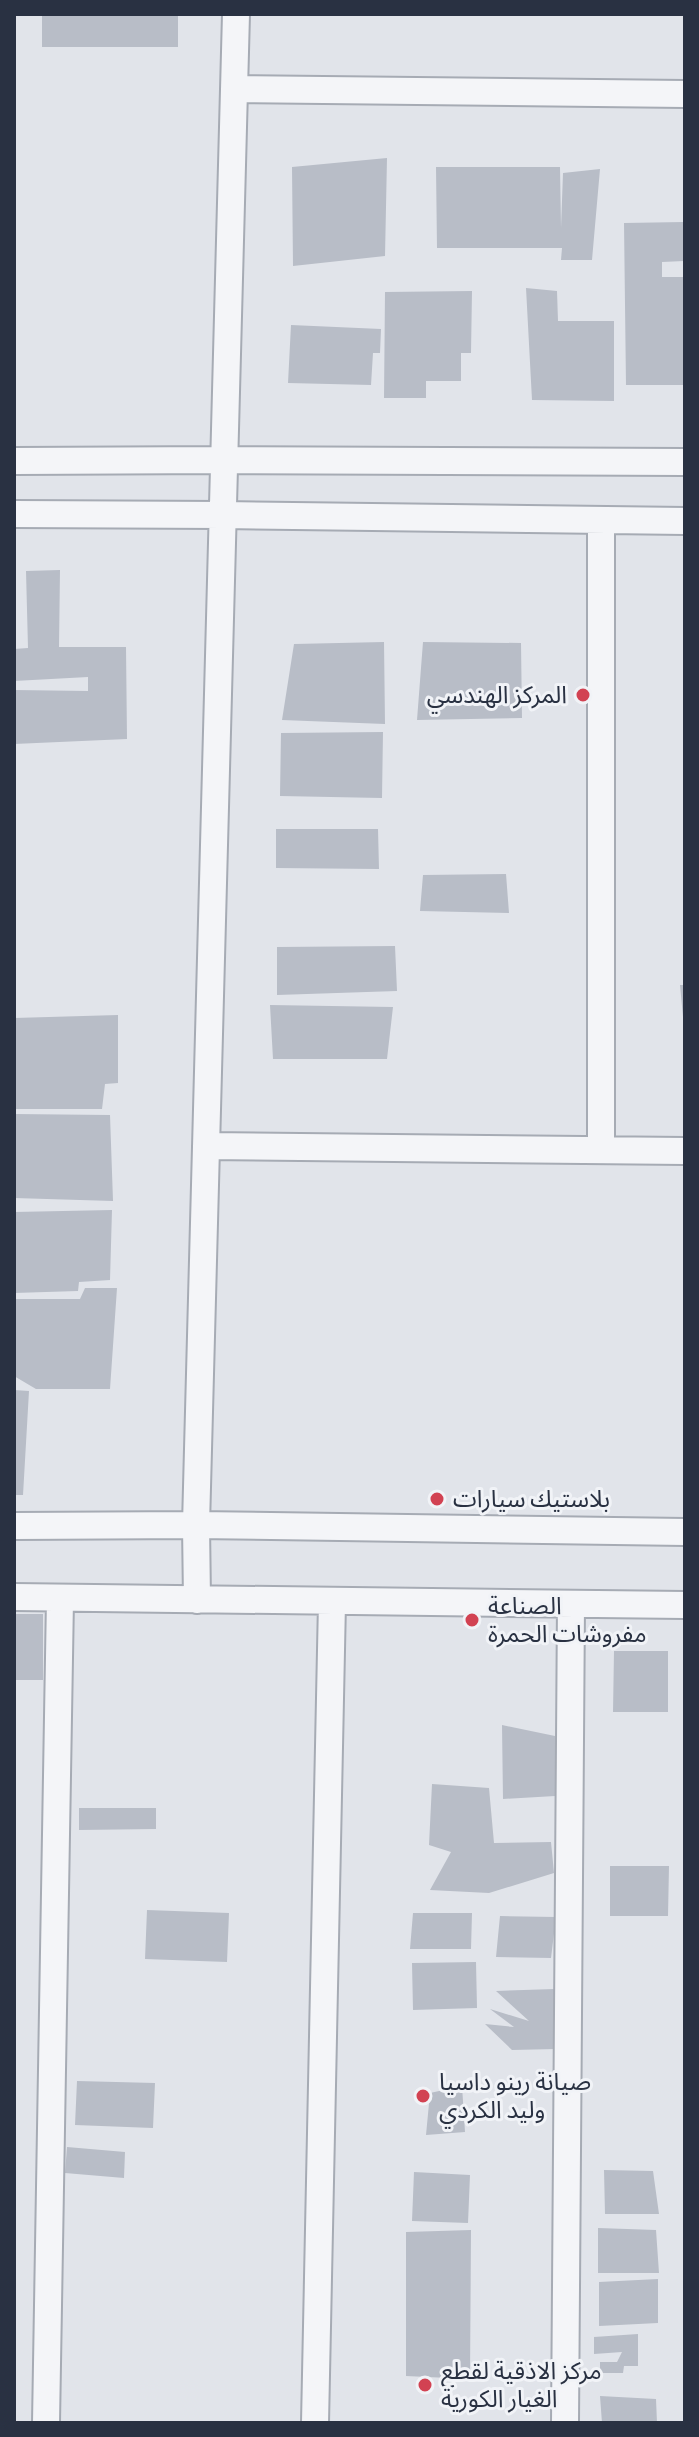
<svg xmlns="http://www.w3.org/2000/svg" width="699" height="2437" font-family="Manrope,'Noto Sans Arabic',sans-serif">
	<rect width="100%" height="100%" fill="#e1e4ea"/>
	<path fill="#b8bdc7" d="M42,14H178V47H42Z
		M387,158L385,256L293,266L292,167Z
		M436,167H560L561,228L563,173L600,169L592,260H561L562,248H437Z
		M684,222V261L662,262V277H685V385H626L624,223Z
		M526,288L557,291L558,321H614V401L532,400Z
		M472,291L471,353H461V381H426V398H384L385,292Z
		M291,325L381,329L380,353H373L371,385L288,383Z
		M60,570L59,647H126L127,739L14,744V690L88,691V677L14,681V649L28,648L26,571Z
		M384,642L385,724L282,720L294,644Z
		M423,642L521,643L522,718L417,720Z
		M383,732L382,798L280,796L281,733Z
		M276,829H378L379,869L276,868Z
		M506,874L509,913L420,911L423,875Z
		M395,946L397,991L277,995V947Z
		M680,985H685V1017H683Z
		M270,1005L393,1007L387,1059H273Z
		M118,1015V1083L105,1084L102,1109H14V1018Z
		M14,1114L110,1115L113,1201L14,1198Z
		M112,1210L110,1280L79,1282L78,1291L14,1293V1212Z
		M85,1288H117L110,1389H36L14,1376V1299H80Z
		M14,1390L29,1391L23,1495H14Z
		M14,1614H43V1680H14Z
		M614,1651H668V1712H613Z
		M502,1725L555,1736V1796L503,1799Z
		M432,1784L489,1788L494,1843L551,1842L554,1873L489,1893L430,1890L451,1852L429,1845Z
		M79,1808H156V1829L79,1830Z
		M610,1866H669L668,1916H610Z
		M147,1910L229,1913L227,1962L145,1959Z
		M413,1913H472L471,1949H410Z
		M500,1916L556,1917L551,1958L496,1957Z
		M476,1962L477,2008L413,2010L412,1963Z
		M555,1989L556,2049L512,2050L485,2024L514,2027L490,2009L529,2021L496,1991Z
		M77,2081L155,2083L153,2128L75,2125Z
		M462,2086L465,2132L426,2135L430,2093Z
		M67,2147L125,2152L124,2178L65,2173Z
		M604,2170L653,2171L659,2214H605Z
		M414,2172L470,2175L468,2223L412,2221Z
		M598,2228L656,2230L659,2273H598Z
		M471,2230L470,2379L406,2376V2232Z
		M658,2279V2323L599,2326V2282Z
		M638,2334V2366H624L623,2373H600V2362H617L622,2352L594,2354V2337Z
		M600,2396L656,2399L657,2423H602Z"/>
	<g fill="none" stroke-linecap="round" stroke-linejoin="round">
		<g stroke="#a6abb4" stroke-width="30">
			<path id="street" d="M234,89L685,94
				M14,461L224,460L685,462
				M14,514L223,515L685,521
				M601,520V1150
				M206,1146L685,1151
				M14,1526L196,1525L685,1532
				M14,1597L685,1605
				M197,1600L196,1525L236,14
				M46,2423L60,1599
				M315,2423L332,1602
				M565,2423L571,1604"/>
		</g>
		<use href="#street" stroke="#f4f5f8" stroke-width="26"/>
	</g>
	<g fill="#d24252" stroke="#f1f3f7" stroke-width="3">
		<circle cx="583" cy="695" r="8"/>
		<circle cx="437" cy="1499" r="8"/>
		<circle cx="472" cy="1620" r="8"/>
		<circle cx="423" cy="2096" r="8"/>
		<circle cx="425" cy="2385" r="8"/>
	</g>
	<g text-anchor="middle" stroke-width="6" stroke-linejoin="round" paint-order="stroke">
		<g font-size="24" fill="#293142" stroke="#f1f3f7" text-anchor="start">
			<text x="567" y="703" text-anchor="end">المركز الهندسي</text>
			<text x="453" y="1507">بلاستيك سيارات</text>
			<text x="488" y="1614">الصناعة<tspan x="488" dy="28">مفروشات الحمرة</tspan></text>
			<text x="439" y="2090">صيانة رينو داسيا<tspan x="439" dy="28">وليد الكردي</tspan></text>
			<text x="441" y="2379">مركز الاذقية لقطع<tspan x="441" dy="28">الغيار الكورية</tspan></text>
		</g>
	</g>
	<rect width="699" height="2437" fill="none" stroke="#293142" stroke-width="32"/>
</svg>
